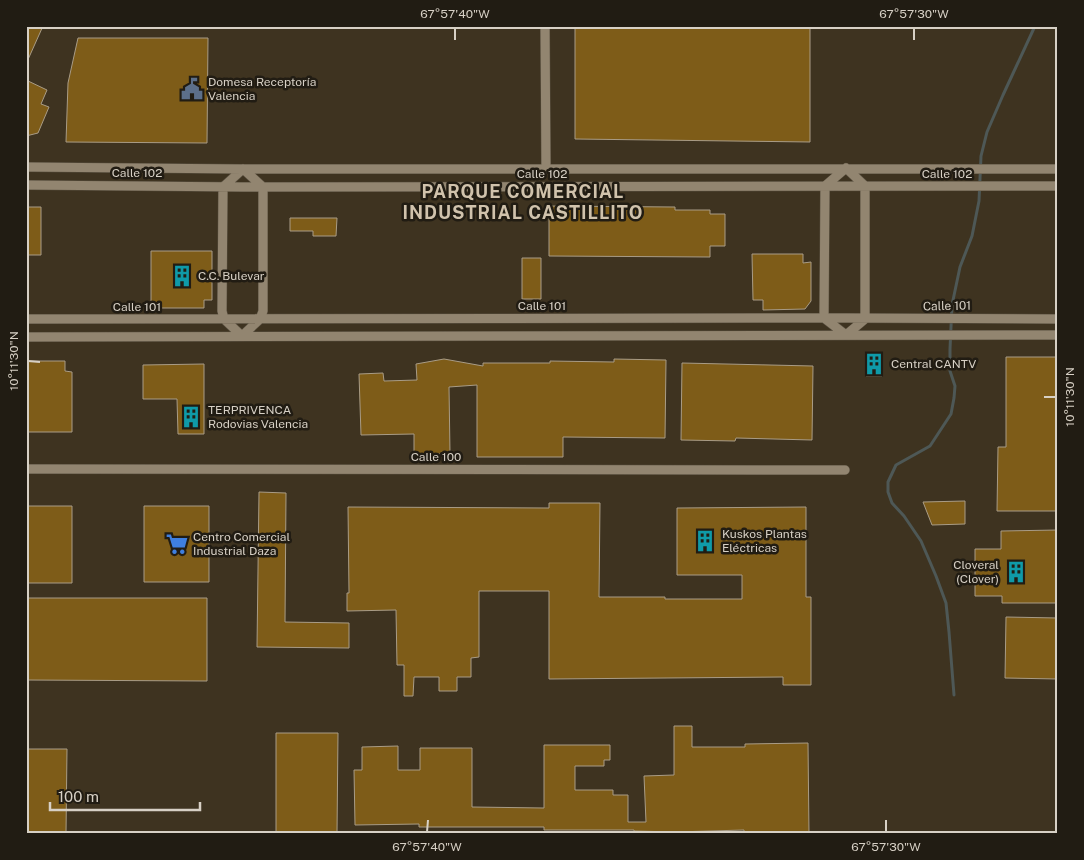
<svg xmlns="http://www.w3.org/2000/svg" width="1084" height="860" font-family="'Public Sans',sans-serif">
	<rect width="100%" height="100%" fill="#3e3320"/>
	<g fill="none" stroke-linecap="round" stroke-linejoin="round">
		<path stroke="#4e5856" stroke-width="3" d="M954,695L949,632L946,603L936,576L921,541L904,516L892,503L888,492V482L896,465L930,446L951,414L954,398L955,386L950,371V349L952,305L960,267L972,236L979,201L981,156L987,132L1003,95L1035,26"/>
	</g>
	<path fill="#7e5c18" stroke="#a99c86" d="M26,26H43L26,64Z
		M575,26H810V142L575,139Z
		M78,38H208L207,143L66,142L68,83Z
		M26,80L47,90L41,104L49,107L38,133L26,136Z
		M549,206L675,207V210H710V214H725V246H710V257L549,256Z
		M26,207H41V255H26Z
		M290,218H337L336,236H313V231H290Z
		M151,251H212V300H204V308H151Z
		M752,254H803V263L811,262V301L805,309L763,310V300H753Z
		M522,258H541V299H522Z
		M866,353H882V376H866Z
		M1006,357H1058V511H997L998,447H1006Z
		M444,359L483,366V363H550V361L614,362V359L666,360L665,438L563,437V457H477V385L449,387L450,454H414V434L361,435L359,374L383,373L384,381L417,380L416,364Z
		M26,361H65V371L72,372V432H26Z
		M682,363L813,366L812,440L736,438L735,441L681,440Z
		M204,364V434H178L177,399H143V365Z
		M259,492L286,493L285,622L349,623V648L257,647Z
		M965,501V524L932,525L923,502Z
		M549,503H600L599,597H665V599H742V575H677V508L806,507V597H811V685H783V677L549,679V591H479V657L471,658V677H457V691H439V677H414L413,696H404V665H397L396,610L347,611V593H349L348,507L549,508Z
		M26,506H72V583H26Z
		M144,506H209V582H144Z
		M1058,530V603H1002V596H975V549H1001V531Z
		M26,598H207V681L26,680Z
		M1006,617L1058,618V679L1005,678Z
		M674,726H692V747H745V744L808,743L809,834H744V830L675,832L634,831V830H544V827H419V824L355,825L354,770H362V747L398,746V770H420V748H472V807L544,808V745H610V760H604V766H575V790H613V795H628V822H646L644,776L674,775Z
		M276,733H338L337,834H276Z
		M26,749H67L66,834H26Z"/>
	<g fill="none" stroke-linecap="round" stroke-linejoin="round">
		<g stroke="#5a5141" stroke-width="10">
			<path id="minor" d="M545,26L546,168
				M26,167L243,169H1058
				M846,168L865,186V319L846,335L824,318L825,186Z
				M243,169L263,187V311L260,319L242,336L224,319L222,311L223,187Z
				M26,185L243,187L1058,186
				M26,319L846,318L1058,319
				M26,337L1058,335
				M26,469L845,470"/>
		</g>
		<use href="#minor" stroke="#928570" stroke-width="9"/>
	</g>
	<path fill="none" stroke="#d7d0c5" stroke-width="2" d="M455,40V28M914,40V28M28,361L40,362M1044,397H1056M427,832L428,820M886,832V820"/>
	<defs>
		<g id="civic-bare" transform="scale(1.725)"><path d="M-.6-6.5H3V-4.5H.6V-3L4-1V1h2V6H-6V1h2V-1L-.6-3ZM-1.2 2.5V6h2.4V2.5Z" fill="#5c6f8a" stroke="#211c13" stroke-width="2.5" paint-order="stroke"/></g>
		<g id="building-bare" transform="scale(1.725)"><path d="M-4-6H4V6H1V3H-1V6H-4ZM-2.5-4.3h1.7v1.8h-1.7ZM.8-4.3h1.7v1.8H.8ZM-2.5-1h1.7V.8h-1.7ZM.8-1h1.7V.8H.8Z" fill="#0f9aa8" stroke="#211c13" stroke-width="2.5" paint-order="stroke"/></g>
		<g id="supermarket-bare" transform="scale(1.725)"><path d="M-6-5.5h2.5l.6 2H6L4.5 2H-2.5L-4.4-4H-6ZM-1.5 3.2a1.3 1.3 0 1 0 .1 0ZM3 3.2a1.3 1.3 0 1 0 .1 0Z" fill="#3f7fe0" stroke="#211c13" stroke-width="2.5" paint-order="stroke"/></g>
	</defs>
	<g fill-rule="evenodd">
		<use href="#civic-bare" x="192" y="89"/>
		<use href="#building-bare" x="182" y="276"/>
		<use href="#building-bare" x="874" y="364"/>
		<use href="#building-bare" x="191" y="417"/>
		<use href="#building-bare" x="705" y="541"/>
		<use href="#supermarket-bare" x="177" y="544"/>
		<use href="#building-bare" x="1016" y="572"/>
	</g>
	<g text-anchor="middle" stroke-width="5" stroke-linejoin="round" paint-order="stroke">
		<g font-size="12" fill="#d7d0c5" stroke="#211c13" text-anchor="start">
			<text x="208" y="86">Domesa Receptoría<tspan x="208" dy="14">Valencia</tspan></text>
			<text x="198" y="280">C.C. Bulevar</text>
			<text x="891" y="368">Central CANTV</text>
			<text x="208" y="414">TERPRIVENCA<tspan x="208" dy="14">Rodovias Valencia</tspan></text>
			<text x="722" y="538">Kuskos Plantas<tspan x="722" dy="14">Eléctricas</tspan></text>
			<text x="193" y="541">Centro Comercial<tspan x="193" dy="14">Industrial Daza</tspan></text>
			<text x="999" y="569" text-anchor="end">Cloveral<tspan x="999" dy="14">(Clover)</tspan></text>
		</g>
		<g font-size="12" fill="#d7d0c5" stroke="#211c13">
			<text x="137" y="177">Calle 102</text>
			<text x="542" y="178">Calle 102</text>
			<text x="947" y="178">Calle 102</text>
			<text x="542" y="310">Calle 101</text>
			<text transform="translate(947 306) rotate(-1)" y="4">Calle 101</text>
			<text x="137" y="311">Calle 101</text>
			<text x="436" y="461">Calle 100</text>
		</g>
		<g font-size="18" font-weight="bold" letter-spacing="1" fill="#d0c2ac" stroke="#211c13">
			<text x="523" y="198">PARQUE COMERCIAL<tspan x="523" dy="21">INDUSTRIAL CASTILLITO</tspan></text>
		</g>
	</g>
	<rect width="1084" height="860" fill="none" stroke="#211c13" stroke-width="55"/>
	<path d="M50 802v8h150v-8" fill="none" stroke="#d7d0c5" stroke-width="2.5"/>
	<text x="58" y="802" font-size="15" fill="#d7d0c5" stroke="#211c13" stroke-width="4" paint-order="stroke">100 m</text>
	<rect x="28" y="28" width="1028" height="804" fill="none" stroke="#d7d0c5" stroke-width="2"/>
	<g font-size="12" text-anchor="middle" fill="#d7d0c5">
		<text x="455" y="18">67°57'40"W</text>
		<text x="914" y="18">67°57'30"W</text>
		<text transform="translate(14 361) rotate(-90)" y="4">10°11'30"N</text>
		<text transform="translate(1070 397) rotate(-90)" y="4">10°11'30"N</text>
		<text x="427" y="851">67°57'40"W</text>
		<text x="886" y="851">67°57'30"W</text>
	</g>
</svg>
